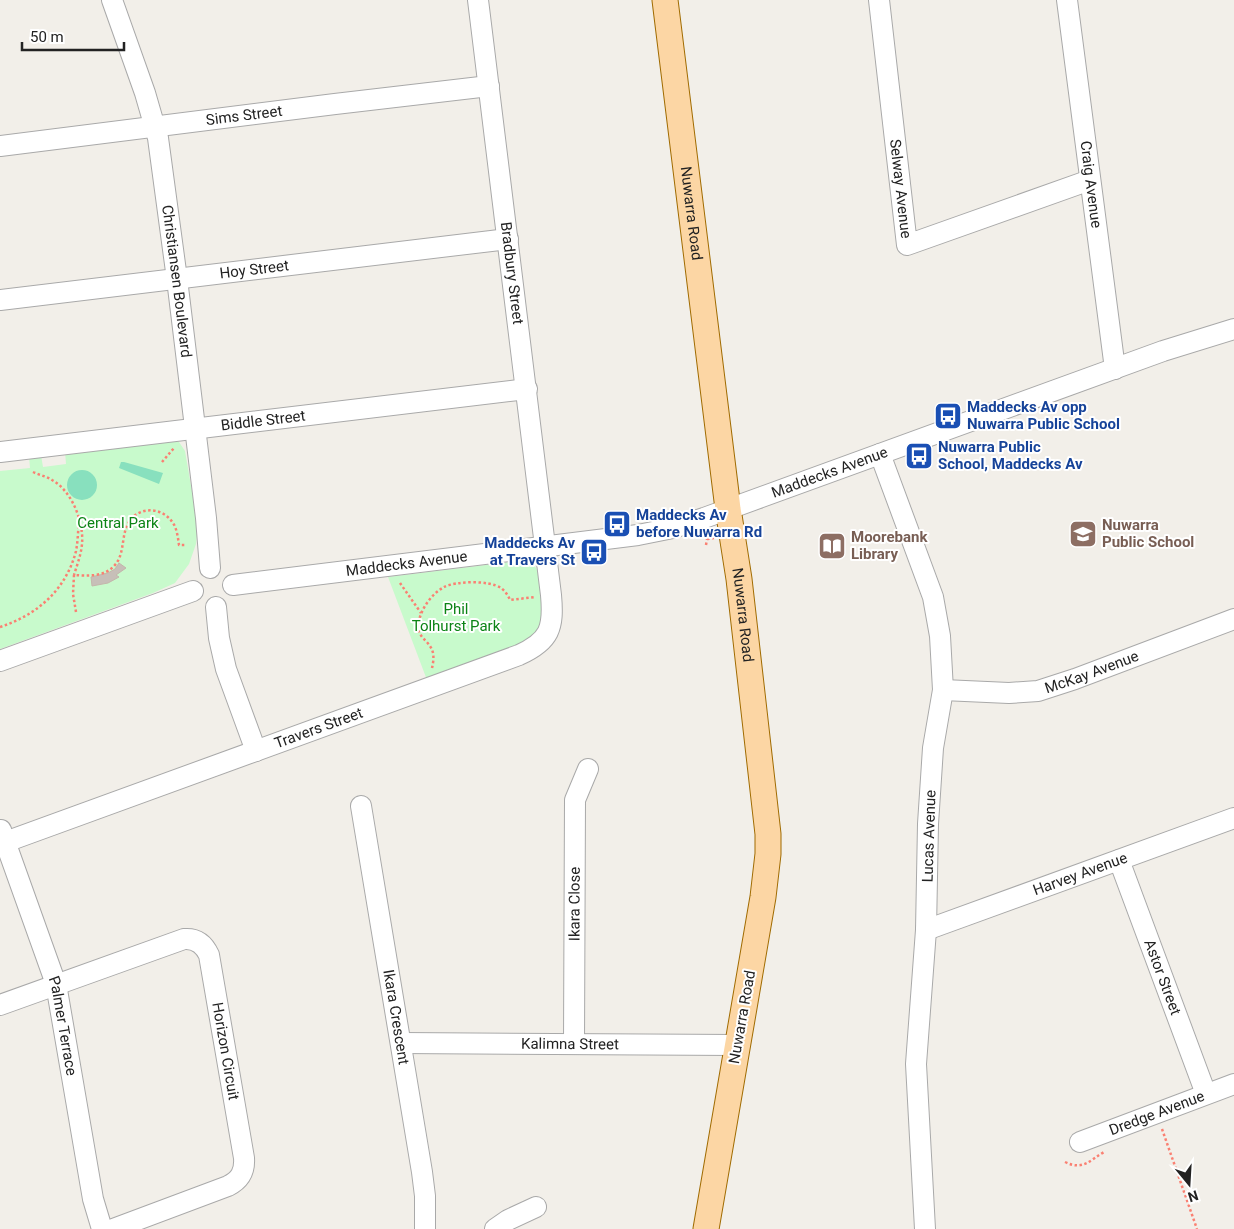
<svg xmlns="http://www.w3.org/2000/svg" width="1234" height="1229" font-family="Roboto,sans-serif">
	<rect width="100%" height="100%" fill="#f2efe9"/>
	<path fill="#c8facc" d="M169,437L179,442L185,451L198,526L196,544L189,564L175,583L153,593L0,649V471L30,468L29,456L41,455L43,467L66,464L65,451Z
		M518,561L527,562L534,565L539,573L544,608L541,625L534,637L517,646L427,680L388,577Z"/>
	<path fill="#88e0be" d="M121,462H124L163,473L159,484L119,468Z
		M67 485a15 15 0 1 1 30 0a15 15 0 1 1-30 0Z"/>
	<path fill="#c7bfb8" stroke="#c4b6ab" d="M119,563L126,568L116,575L119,577L108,583L92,586L91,577L108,573L115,569Z"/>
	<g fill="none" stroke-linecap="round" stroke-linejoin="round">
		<g stroke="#a9a9a9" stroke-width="22">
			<g id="minor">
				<path id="s1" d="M112,0L145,93L158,138L177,279L206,518L210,568"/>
				<path id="s2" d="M879,0L907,245L1090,180"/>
				<path id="s3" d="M1067,0L1115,369"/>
				<path id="s4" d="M0,146L335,104L489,86"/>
				<path id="s5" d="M0,300L508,239"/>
				<path id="s6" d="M0,452L527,389"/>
				<path d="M880,454L933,597L940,636L943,690L933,748L928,824L926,930L916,1064L925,1229"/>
				<path id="s7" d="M233,585L638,535L673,528L704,518L1163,351L1234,329"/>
				<path d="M216,607L219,638L226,669L256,751"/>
				<path d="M0,661L193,591"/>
				<path id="s8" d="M943,690L1009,693L1038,691L1075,679L1234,619"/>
				<path id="s9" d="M361,806L422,1172L425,1196V1229"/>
				<path id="s10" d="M1,830L56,984L93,1199L102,1229"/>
				<path id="s11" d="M0,844L519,655C550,641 554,628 551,595L478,0"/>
				<path id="s12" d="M1119,860L1206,1094"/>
				<path id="s13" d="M926,930L1234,818"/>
				<path id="s14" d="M0,1005L184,939C196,938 204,944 209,955L244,1158C245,1172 240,1180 228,1186L113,1229"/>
				<path id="s15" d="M401,1043L737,1045"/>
				<path id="s16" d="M574,1043L575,800L588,769"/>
				<path id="s17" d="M1080,1142L1234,1084"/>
				<path d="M495,1229L508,1220L536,1207"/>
			</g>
		</g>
		<g stroke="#a06b00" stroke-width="27">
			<g id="major">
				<path id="s18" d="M665,0L728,509L739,579L768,834V854L763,897L706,1229"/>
			</g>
		</g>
		<path stroke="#fa8072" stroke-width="2.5" stroke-dasharray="2.5 2.5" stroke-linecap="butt" d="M162,462L174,448
			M33,472C39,475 46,476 52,480C72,491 84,522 82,544C81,555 77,565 74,575
			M707,534V539L714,538
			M706,545L707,539
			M400,583L421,613
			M76,612L73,594L74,575C87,576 104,577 114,566C127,553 119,530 133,517C145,506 164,509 173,523C177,529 178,538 179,545H185
			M0,627C37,615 66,590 76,551C78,541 78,530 79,520
			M432,668C433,664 434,658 433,653C430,639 414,638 419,620C423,606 432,594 444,587C456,581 489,580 501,588C505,591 508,595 510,600L535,597
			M1162,1129L1197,1229
			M1065,1162C1083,1171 1090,1160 1104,1152"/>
		<use href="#minor" stroke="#fff" stroke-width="20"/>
		<use href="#major" stroke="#fcd6a4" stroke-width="25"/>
	</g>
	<defs>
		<g id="bus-square" transform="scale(1.4375)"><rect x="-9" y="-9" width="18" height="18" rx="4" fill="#1a4fb4" stroke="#fff"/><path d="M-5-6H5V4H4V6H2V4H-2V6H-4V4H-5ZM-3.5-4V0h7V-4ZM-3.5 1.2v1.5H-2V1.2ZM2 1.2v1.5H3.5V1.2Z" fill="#fff"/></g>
		<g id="school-square" transform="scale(1.4375)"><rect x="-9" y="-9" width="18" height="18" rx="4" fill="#8d6e63" stroke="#fff"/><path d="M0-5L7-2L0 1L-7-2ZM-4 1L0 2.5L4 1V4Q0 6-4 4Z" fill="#fff"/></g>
		<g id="library-square" transform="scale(1.4375)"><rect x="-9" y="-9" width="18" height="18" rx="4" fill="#8d6e63" stroke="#fff"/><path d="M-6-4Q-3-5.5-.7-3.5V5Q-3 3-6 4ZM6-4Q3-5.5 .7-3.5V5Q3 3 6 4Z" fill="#fff"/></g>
	</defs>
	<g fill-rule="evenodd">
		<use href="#bus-square" x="948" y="416"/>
		<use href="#bus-square" x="919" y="456"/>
		<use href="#bus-square" x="617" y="524"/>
		<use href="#school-square" x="1083" y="534"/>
		<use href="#library-square" x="832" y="546"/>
		<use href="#bus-square" x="594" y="552"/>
	</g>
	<g text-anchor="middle" stroke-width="4" stroke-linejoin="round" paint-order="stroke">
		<g font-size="15" fill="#222" stroke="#fff">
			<text dy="5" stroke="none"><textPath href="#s4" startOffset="246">Sims Street</textPath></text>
			<text dy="5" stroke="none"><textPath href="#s3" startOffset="186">Craig Avenue</textPath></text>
			<text dy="5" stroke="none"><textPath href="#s2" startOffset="190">Selway Avenue</textPath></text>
			<text dy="5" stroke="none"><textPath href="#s18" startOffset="215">Nuwarra Road</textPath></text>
			<text dy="5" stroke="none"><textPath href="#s5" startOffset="256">Hoy Street</textPath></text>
			<text transform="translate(512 273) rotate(83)" y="5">Bradbury Street</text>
			<text dy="5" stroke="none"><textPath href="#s1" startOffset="290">Christiansen Boulevard</textPath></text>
			<text dy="5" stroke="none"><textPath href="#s6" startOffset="265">Biddle Street</textPath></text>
			<text dy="5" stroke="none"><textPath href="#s7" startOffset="610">Maddecks Avenue</textPath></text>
			<text dy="5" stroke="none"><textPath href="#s7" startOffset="175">Maddecks Avenue</textPath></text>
			<text dy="5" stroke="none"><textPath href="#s18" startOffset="620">Nuwarra Road</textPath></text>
			<text dy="5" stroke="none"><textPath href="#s8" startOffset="152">McKay Avenue</textPath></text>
			<text dy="5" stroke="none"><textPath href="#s11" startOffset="339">Travers Street</textPath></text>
			<text transform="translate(929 836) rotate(-88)" y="5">Lucas Avenue</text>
			<text dy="5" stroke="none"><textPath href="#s13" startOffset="164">Harvey Avenue</textPath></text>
			<text dy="5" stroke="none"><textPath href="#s16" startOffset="139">Ikara Close</textPath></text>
			<text dy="5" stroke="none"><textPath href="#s12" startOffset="125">Astor Street</textPath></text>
			<text dy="5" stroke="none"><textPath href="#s9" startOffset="214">Ikara Crescent</textPath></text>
			<text transform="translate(742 1017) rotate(-80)" y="5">Nuwarra Road</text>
			<text dy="5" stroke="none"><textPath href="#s10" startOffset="206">Palmer Terrace</textPath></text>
			<text dy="5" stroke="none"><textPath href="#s15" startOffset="169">Kalimna Street</textPath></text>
			<text dy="5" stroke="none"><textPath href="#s14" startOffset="325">Horizon Circuit</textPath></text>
			<text dy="5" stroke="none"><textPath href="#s17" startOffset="82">Dredge Avenue</textPath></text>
		</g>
		<g font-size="15" font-weight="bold" fill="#164399" stroke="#fff" text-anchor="start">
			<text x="967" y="412">Maddecks Av opp<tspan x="967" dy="17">Nuwarra Public School</tspan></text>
			<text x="938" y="452">Nuwarra Public<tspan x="938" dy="17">School, Maddecks Av</tspan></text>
			<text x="636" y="520">Maddecks Av<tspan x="636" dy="17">before Nuwarra Rd</tspan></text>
			<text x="575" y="548" text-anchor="end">Maddecks Av<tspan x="575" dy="17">at Travers St</tspan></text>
		</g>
		<g font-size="15" fill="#0c8416" stroke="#fff">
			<text x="118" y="528">Central Park</text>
			<text x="456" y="614">Phil<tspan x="456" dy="17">Tolhurst Park</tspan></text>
		</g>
		<g font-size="15" font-weight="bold" fill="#785e54" stroke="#fff" text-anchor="start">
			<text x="1102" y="530">Nuwarra<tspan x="1102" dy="17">Public School</tspan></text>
			<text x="851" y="542">Moorebank<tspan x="851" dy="17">Library</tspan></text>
		</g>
	</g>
	<g transform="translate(1189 1184) rotate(162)" stroke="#ffffff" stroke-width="4" paint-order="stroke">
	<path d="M0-4L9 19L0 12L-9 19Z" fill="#222222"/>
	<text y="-8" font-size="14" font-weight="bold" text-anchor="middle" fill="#222222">N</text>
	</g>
	<path d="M22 42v8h102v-8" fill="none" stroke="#222222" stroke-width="2.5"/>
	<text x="30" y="42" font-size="15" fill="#222222" stroke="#ffffff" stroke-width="4" paint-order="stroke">50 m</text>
</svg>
